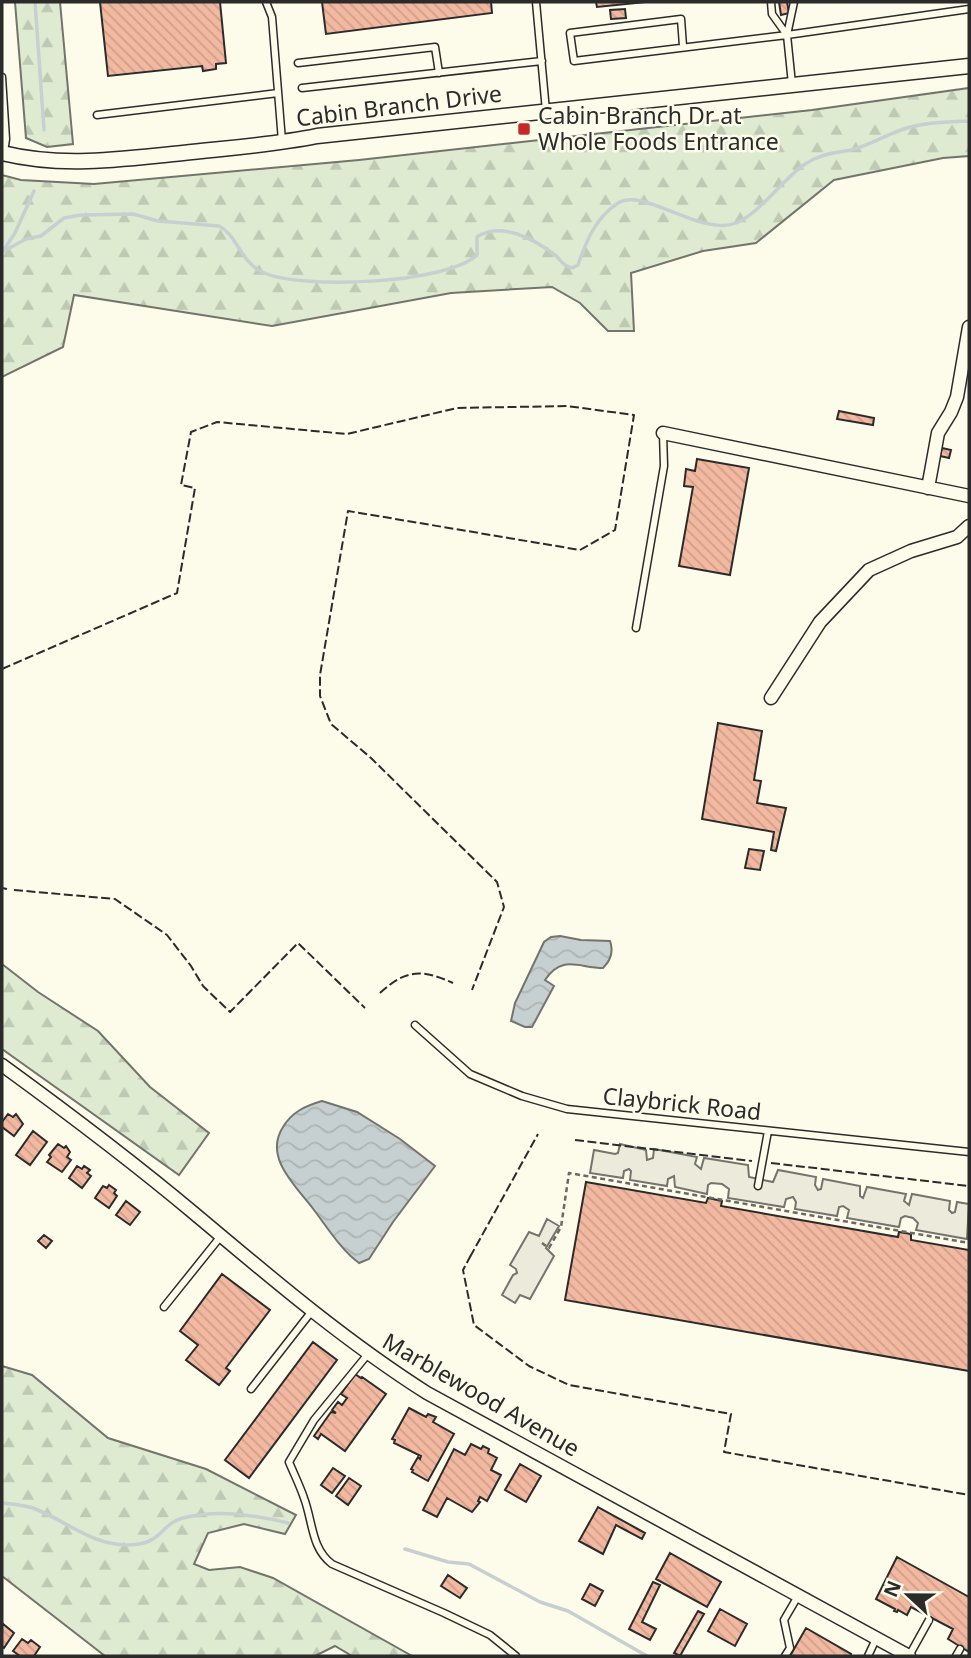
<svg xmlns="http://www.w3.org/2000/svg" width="971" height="1658" font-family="'Noto Sans',sans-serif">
	<defs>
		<pattern id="forest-firs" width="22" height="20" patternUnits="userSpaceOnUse" patternTransform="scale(1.75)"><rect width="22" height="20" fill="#deebd1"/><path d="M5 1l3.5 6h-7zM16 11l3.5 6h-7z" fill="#bfcab4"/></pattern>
		<pattern id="water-waves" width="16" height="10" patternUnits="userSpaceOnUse" patternTransform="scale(1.75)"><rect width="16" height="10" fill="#c7d0d0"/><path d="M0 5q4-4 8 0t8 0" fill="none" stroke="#abb3b3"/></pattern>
		<pattern id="building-back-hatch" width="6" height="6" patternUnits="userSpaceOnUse" patternTransform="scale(1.75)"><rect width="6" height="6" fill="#f2b8a0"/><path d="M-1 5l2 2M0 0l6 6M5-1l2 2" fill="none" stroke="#d09e8a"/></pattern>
	</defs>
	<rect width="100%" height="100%" fill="#fdfbea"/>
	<path fill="url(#forest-firs)" stroke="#74746e" stroke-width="2" d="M15,2H60L73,144L47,147L26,138Z
		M969,88V156L943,158L834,180L756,243L703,251L631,273L634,331H608L580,303L552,287L451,293L272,326L74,295L63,347L2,377V175L21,180L94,184L359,160L812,110Z
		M2,964L38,992L98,1031L150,1087L209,1133L179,1175L2,1049Z
		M2,1366L32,1375L108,1438L206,1469L296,1515L285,1534L244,1524L208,1533L194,1564L209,1570L240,1567L273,1578L412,1656H352L335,1646L315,1656H105L2,1576Z"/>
	<path fill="#eceadb" stroke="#74746e" stroke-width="2" d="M620,1144L646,1150L647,1160L653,1158L654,1149L697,1157L695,1164L701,1169L704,1158L748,1165L749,1177L773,1182L778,1170L816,1177L815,1185L818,1190L821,1189L823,1179L860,1186V1196L863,1198L867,1187L906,1194L904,1201L909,1205L912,1194L950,1201L949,1210L952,1213L955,1212L957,1202L969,1204L967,1239L916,1230L918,1223L913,1218L905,1216L901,1218L899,1227L847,1218L849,1210L843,1206L839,1207L837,1216L795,1209L796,1202L793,1197L786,1199L784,1207L728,1198L729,1189L722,1184L711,1183L708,1185L707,1194L675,1187L674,1176L668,1179L667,1186L630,1180L631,1171L629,1169L624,1171L623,1178L590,1173L594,1150L615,1154L618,1153Z
		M547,1219L559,1226L546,1248L554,1256L530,1299L520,1295L515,1303L502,1295L513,1275L517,1273L516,1269L510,1265L529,1232L539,1236Z"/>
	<path fill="url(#water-waves)" stroke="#74746e" stroke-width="2" d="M560,936L581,940L610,941C614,952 611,960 603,968C579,968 562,954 545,980L554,986L532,1027H525L511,1021L515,1003L544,942L551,937Z
		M322,1101L357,1112L400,1139L435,1166L393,1222L369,1259L359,1263C342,1251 327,1227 314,1210C297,1187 263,1158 283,1127C292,1112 305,1106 322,1101Z"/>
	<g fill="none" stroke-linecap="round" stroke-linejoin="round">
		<path stroke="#c7d0d0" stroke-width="3.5" d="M35,2L44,130
			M5,248L15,233L34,191
			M2,252L26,239L41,236L64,218L81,215L133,214L158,221L219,226C237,235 240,261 262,272C299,290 446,284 477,255V237C501,221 534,239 555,255C559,258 562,264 567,266C573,269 572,268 578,265C586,242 595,218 618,203C644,187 701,237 736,223C759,214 784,178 805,164C820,154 834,153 851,150C868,146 884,136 901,130C923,122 946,122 969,121
			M2,1503C12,1504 24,1505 33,1508C62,1519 86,1540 116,1544C127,1546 144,1545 153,1539C164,1532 169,1521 183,1518C219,1509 253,1515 288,1523
			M405,1549L448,1562L469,1564L540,1602L568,1611L647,1656"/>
	</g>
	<path fill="url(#building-back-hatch)" stroke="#2b2b2b" stroke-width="2" d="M100,2H220L226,63L216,64V69L203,71L202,66L108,76Z
		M322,2H491L492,13L326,34Z
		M596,2H646L597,7Z
		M779,2H787L789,13L781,15Z
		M625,9L626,18L611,19L610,10Z
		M839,411L874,418L873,425L837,419Z
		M942,448L951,450L949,458L940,456Z
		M697,459L749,468L730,575L679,566L693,487L684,486L686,469L695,471Z
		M718,723L762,731L754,780L761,781L757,803L786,808L776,851L771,850L774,832L702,819Z
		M749,849L764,851L760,870L745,868Z
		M8,1114L13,1117L16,1114L23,1124L14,1136L2,1127V1122Z
		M33,1131L47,1142L30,1165L16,1155Z
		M58,1144L64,1148L66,1146L70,1152L67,1157L71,1160L62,1172L47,1162L51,1157L49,1155Z
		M77,1166L82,1169L84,1166L90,1170L87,1173L91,1176L82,1188L69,1178Z
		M586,1182L706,1203L708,1198L722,1201L721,1206L898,1237L899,1232L911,1234V1240L969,1250V1371L565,1300Z
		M109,1185L116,1190L114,1193L117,1196L109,1208L95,1198L103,1186L107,1188Z
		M126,1201L140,1212L130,1225L116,1215Z
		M44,1235L52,1241L46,1248L38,1241Z
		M222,1274L270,1310L226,1368L230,1371L219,1385L186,1360L198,1345L180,1331Z
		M313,1342L337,1360L249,1478L225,1460Z
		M355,1374L361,1378L362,1377L386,1394L345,1451L321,1434L318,1439L314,1436L331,1412L336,1413L332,1410L338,1402L342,1405L347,1398L341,1394Z
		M409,1408L426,1417L428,1414L436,1417L433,1422L454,1434L428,1481L412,1472L413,1470L411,1469L418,1457L420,1459L421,1456L394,1443L395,1440L392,1439Z
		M471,1444L481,1449L483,1446L489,1449L488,1453L497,1458L491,1470L501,1475L487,1501L480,1497L478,1501L480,1502L472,1512L447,1498L437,1517L423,1510L454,1449L465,1455Z
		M520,1464L541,1476L526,1502L505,1490Z
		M333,1468L345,1476L332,1493L321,1485Z
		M349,1478L361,1486L348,1505L336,1496Z
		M598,1507L645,1533L642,1539L616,1525L603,1554L579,1541Z
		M670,1553L721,1582L707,1607L656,1579Z
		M897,1557L969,1597V1652L948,1639L953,1629L911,1607L907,1615L898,1610L897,1612L894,1611L895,1609L876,1599Z
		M448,1575L467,1588L460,1598L441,1586Z
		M653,1582L660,1585L642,1622L656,1629L650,1640L629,1629Z
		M590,1584L603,1591L595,1606L582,1599Z
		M720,1609L747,1624L735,1646L708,1631Z
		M698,1611L704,1614L680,1656L674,1653Z
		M2,1623L14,1633L4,1648L2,1646Z
		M806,1628L851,1654L850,1656H790Z
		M22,1639L28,1643L31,1640L40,1647L34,1656H20L13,1651Z"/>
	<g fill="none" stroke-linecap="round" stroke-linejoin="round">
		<g stroke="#2b2b2b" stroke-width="9">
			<path id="service" d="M266,2L272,17L282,141
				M536,2L546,111
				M771,2L772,14L787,35
				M683,46L681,19L570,33L574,61L787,35L969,9
				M298,63L435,47L439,73
				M2,77L6,139L4,152
				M792,84L787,35L794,2
				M302,88L542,61
				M97,115L278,93
				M636,628L664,466L663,433
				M415,1025L470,1074L522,1096L567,1109L969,1152
				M758,1186L768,1131
				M164,1307L221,1236
				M368,1354L314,1420L289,1462C294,1474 300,1486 304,1498C313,1522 311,1548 332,1564L444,1613L490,1635L516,1656
				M251,1389L312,1311
				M785,1656L790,1648L784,1620L798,1596
				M868,1656L876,1639
				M909,1656L929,1620
				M956,1656L960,1649"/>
		</g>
		<g stroke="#2b2b2b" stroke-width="15">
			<path id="minor" d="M663,433L969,496
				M928,488L938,433L951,412L957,397L969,327
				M771,698L820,622L869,570L911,551L957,537L969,526
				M2,1065C68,1113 133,1162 195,1214C270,1277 345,1341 427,1393L909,1656"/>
		</g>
		<g stroke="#2b2b2b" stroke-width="17">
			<path id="tertiary" d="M2,153C64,168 120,159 183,153C228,148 273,145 317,136L969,66"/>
		</g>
		<path stroke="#6a6964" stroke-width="2.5" stroke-dasharray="5 3.5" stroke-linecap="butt" d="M542,1243L549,1248L561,1227L569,1173L969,1243"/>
		<use href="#service" stroke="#fdfbea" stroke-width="6"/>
		<use href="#minor" stroke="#fdfbea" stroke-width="12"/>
		<use href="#tertiary" stroke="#fdfbea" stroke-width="14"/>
		<path stroke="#2b2b2b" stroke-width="2" stroke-dasharray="9 3.5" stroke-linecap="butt" d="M2,669L177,593L195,488L181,485L191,432L217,422L347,434L457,408L567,406L634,415L615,530L580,550L348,511L320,675V696L331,724L371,758L497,882L504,907L472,990
			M2,888L7,889
			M14,890L115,899L167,935L191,966L203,986L230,1012L298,943L365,1008
			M380,993C406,969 422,969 453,983
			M575,1140L752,1161
			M771,1163L969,1186
			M471,1255L463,1270L474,1325L529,1366L569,1385L731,1414L724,1452L969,1495
			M470,1257L538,1134"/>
	</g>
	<rect fill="#c62828" stroke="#fdfbea" stroke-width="2.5" x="517" y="122" width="14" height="14" rx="3.5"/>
	<g text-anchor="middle" stroke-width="5" stroke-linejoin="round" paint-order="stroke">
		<g font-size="23" fill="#2b2b2b" stroke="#fdfbea">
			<text transform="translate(399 106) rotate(-7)" y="8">Cabin Branch Drive</text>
			<text transform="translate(682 1104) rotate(6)" y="8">Claybrick Road</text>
			<text transform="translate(481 1395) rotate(30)" y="8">Marblewood Avenue</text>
		</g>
		<g font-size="23" fill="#2b2b2b" stroke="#fdfbea" text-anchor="start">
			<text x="538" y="124">Cabin Branch Dr at<tspan x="538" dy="26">Whole Foods Entrance</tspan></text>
		</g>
	</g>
	<rect width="971" height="1658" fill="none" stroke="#2b2b2b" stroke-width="7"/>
	<g transform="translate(908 1595) rotate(292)" stroke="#fdfbea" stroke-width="5" paint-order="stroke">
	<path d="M0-5L12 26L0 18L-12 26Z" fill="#2b2b2b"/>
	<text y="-10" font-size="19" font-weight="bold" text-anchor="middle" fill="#2b2b2b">N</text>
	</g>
</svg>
